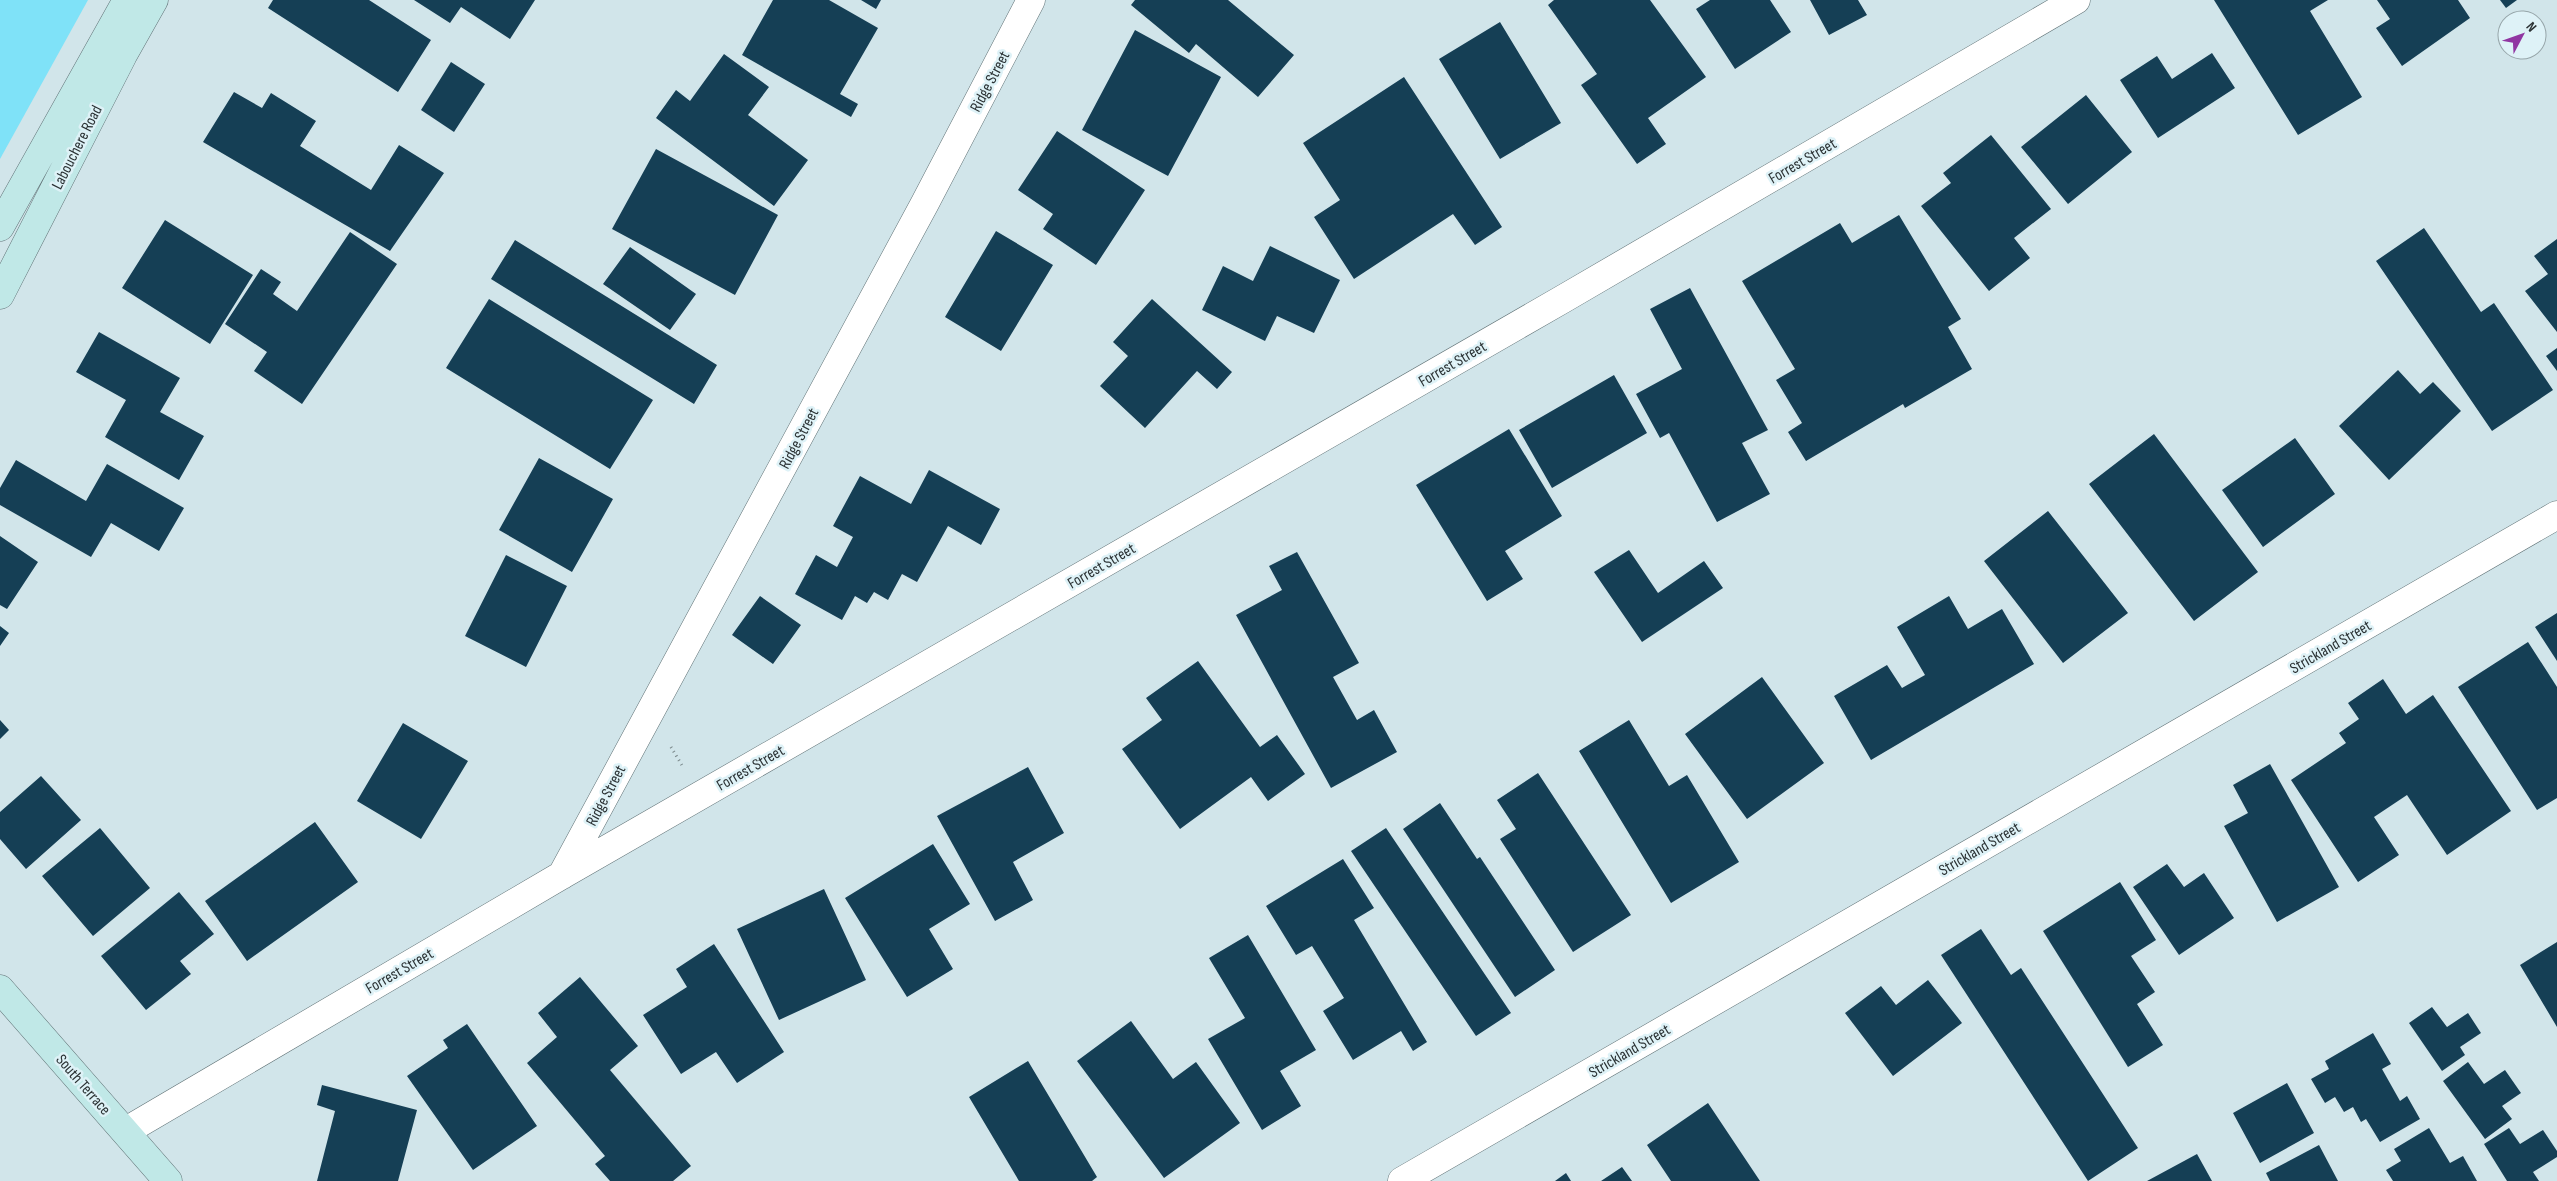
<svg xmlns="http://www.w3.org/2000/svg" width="2557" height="1181" font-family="'Sofia Sans Condensed',sans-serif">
	<rect width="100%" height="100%" fill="#d1e5ea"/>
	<path fill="#7fe2f8" d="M0,0H88L0,159Z"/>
	<path fill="#153f55" d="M273,0H369L431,40L398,92L268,8Z
		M414,0H535L510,39L461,7L450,23Z
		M773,0H829L878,28L840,94L858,104L851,117L742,55Z
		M861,0H881L876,9Z
		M1135,0H1228L1294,55L1258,97L1196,44L1189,53L1131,5Z
		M1554,0H1650L1706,77L1648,118L1666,144L1637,164L1581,85L1597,74L1548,5Z
		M1710,0H1770L1791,32L1735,69L1696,9Z
		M1810,0H1858L1867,15L1829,35Z
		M2214,0H2328L2310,11L2362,97L2298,135Z
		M2377,0H2458L2470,18L2402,66L2376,28L2390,19Z
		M2500,0H2517L2506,8Z
		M1500,22L1561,123L1500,159L1439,59Z
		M1135,30L1221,77L1168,176L1082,130Z
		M2212,53L2235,88L2158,138L2120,80L2157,56L2172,79Z
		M724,54L769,87L748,115L808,160L774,206L656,118L676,90L690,101Z
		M451,62L485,84L454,132L421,110Z
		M1404,77L1502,227L1475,245L1453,214L1354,279L1314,217L1340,200L1303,143Z
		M234,92L262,108L271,93L316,121L300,146L371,190L399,145L444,173L390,251L203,142Z
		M2086,95L2132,152L2068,204L2021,147Z
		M1057,131L1145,190L1096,265L1043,229L1053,214L1018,190Z
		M1991,135L2051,209L2014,238L2030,258L1989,291L1921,206L1951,183L1943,173Z
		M656,149L778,215L735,295L612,229Z
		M1899,215L1961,319L1948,327L1972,369L1905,408L1903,404L1806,461L1788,432L1802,423L1776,380L1795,369L1742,281L1840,223L1852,243Z
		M165,220L253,275L210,344L122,288Z
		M2424,228L2481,312L2494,303L2553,390L2492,431L2376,261Z
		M996,231L1053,265L1001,351L945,317Z
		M350,232L397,264L302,404L254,371L267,352L225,324L261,269L281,282L273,294L297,311Z
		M2557,239V332L2525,291L2548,274L2534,256Z
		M515,240L717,365L694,404L491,279Z
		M1270,246L1340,280L1314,333L1277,316L1265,341L1202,310L1223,266L1253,281Z
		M630,247L696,294L670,330L603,284Z
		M1690,288L1768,430L1742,443L1770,494L1717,522L1669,433L1660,438L1636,394L1682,369L1650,309Z
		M489,299L653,400L610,469L446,368Z
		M1152,299L1232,372L1217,389L1197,371L1145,428L1100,386L1128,356L1113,342Z
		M99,332L180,378L160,412L204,436L179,480L105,437L126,400L76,372Z
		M2557,348V371L2546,356Z
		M2398,370L2420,394L2433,382L2461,411L2389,480L2339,426Z
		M1614,375L1647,433L1552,488L1519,430Z
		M1509,429L1562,516L1505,551L1523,579L1487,601L1416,485Z
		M2154,434L2258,572L2194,621L2089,484Z
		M2295,438L2335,494L2263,547L2222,490Z
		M539,458L613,499L572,572L499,530Z
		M16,460L86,501L107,464L184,508L159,551L111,523L91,557L0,505V488Z
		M929,470L1000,509L981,545L948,526L917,582L902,574L888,600L874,592L867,603L855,596L842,620L795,594L816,555L837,567L853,537L833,526L860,476L911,504Z
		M2048,511L2128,613L2063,663L1984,561Z
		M0,536L38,562L7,609L0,605Z
		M1629,550L1658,593L1704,561L1723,588L1642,642L1594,572Z
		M1297,552L1359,663L1333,677L1357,720L1374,710L1397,752L1331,788L1236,615L1282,590L1269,566Z
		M506,555L567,586L526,667L465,636Z
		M760,596L801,625L773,664L732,635Z
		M1949,596L1968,629L2002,609L2034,664L1871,760L1834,696L1887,665L1902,688L1925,675L1897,627Z
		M2557,613V661L2535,627Z
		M0,626L9,633L0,646Z
		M2528,642L2557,687V798L2537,810L2458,687Z
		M1198,661L1260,747L1277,735L1305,774L1268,801L1251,777L1180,829L1122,749L1162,720L1146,698Z
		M1762,677L1824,763L1747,819L1685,734Z
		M2383,679L2406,714L2433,695L2511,811L2447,855L2407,795L2374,817L2399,855L2358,882L2291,780L2346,743L2339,733L2359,719L2348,703Z
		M0,720L9,730L0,739Z
		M1629,720L1669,786L1687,775L1739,862L1671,903L1579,751Z
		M403,723L468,761L421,839L357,801Z
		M2270,764L2339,887L2277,922L2224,826L2248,813L2233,785Z
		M1028,767L1064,833L1013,862L1033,900L995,921L937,816Z
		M1538,773L1631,915L1573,952L1500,839L1516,829L1497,800Z
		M41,776L81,820L26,869L0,839V812Z
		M1440,803L1477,859L1480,857L1555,970L1515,997L1403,829Z
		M315,822L358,882L247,961L205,901Z
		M100,828L150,888L93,936L42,876Z
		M1386,828L1511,1013L1476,1036L1351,851Z
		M933,844L970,904L929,929L953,969L907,997L845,898Z
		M1343,859L1374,908L1354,920L1427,1042L1413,1051L1401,1031L1353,1060L1323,1011L1344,998L1312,946L1296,955L1266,906Z
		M2167,864L2184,887L2204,873L2234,918L2179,955L2133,887Z
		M2120,882L2156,940L2131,956L2155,992L2137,1004L2163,1045L2128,1067L2043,931Z
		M824,889L866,980L779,1020L737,929Z
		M179,892L214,934L180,961L191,974L146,1010L101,956Z
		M1981,929L2011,975L2021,968L2138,1148L2088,1181L1941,955Z
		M1248,935L1316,1050L1280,1071L1301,1106L1262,1130L1208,1039L1245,1018L1209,958Z
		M2557,942V1027L2520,965Z
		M714,944L784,1052L737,1083L716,1052L681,1074L643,1015L687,987L676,969Z
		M580,977L638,1046L610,1070L691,1166L673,1181H610L595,1164L605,1156L527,1063L557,1037L538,1013Z
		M1928,980L1962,1023L1893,1076L1845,1013L1881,986L1896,1005Z
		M2432,1007L2447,1027L2468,1013L2481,1033L2460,1047L2465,1055L2442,1071L2409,1023Z
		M1131,1021L1173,1079L1196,1062L1240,1123L1164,1178L1077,1061Z
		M467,1024L537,1126L473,1170L407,1076L448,1048L443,1040Z
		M2373,1033L2391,1064L2382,1069L2400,1101L2407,1096L2420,1119L2380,1142L2366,1119L2361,1122L2353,1107L2344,1112L2335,1097L2325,1103L2311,1079L2329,1069L2325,1061Z
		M1028,1061L1097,1177L1092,1181H1019L969,1097Z
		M2468,1062L2484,1084L2505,1070L2521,1093L2502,1106L2512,1119L2485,1139L2443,1081Z
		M2287,1083L2314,1133L2260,1163L2233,1113Z
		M322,1085L417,1110L398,1181H317L335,1111L317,1105Z
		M1708,1103L1760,1181H1671L1647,1145Z
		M2429,1128L2450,1163L2463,1156L2477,1181H2393L2386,1170L2401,1161L2394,1149Z
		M2509,1128L2520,1144L2543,1130L2557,1151V1157L2533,1172L2539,1181H2507L2484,1144Z
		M2319,1145L2338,1181H2270L2266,1173Z
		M2197,1154L2212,1181H2147Z
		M1622,1167L1632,1181H1601Z
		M1566,1173L1571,1181H1555Z"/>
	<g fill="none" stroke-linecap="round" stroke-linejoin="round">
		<g stroke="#607276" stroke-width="29">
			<path id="minor" d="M562,875L925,203L1031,0
				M126,1131L562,875L1563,299L2076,0
				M1402,1181L2557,515"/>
		</g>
		<g stroke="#607276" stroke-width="29">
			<path id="secondary" d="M0,227L127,0
				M0,295L123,55L154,0
				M0,989L168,1181"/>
		</g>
		<path stroke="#7a888b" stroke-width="3" stroke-dasharray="1 4" stroke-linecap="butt" d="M671,747L683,767"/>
		<use href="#minor" stroke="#fff" stroke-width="28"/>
		<use href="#secondary" stroke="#c0e8e7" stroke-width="28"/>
	</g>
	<g text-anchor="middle" stroke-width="5" stroke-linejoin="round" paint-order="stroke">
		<g font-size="16" fill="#2b3234" stroke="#def2f7">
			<text transform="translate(989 81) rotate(-62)" y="6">Ridge Street</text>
			<text transform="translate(76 147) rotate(-63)" y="6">Labouchere Road</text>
			<text transform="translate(1802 160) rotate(-30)" y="6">Forrest Street</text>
			<text transform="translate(1452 363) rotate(-30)" y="6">Forrest Street</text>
			<text transform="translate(798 438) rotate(-62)" y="6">Ridge Street</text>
			<text transform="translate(1101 565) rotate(-30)" y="6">Forrest Street</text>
			<text transform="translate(2330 646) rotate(-30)" y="6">Strickland Street</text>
			<text transform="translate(750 767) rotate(-30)" y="6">Forrest Street</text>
			<text transform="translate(605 795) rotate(-62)" y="6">Ridge Street</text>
			<text transform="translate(1979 848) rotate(-30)" y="6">Strickland Street</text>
			<text transform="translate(399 970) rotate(-30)" y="6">Forrest Street</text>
			<text transform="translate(1629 1050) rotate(-30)" y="6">Strickland Street</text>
			<text transform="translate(84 1084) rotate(49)" y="6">South Terrace</text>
		</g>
	</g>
	<g transform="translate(2522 35) rotate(49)"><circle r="24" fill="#def2f7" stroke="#96a5a9"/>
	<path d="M0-4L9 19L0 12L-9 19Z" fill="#9036a2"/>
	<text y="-8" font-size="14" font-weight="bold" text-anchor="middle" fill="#2b3234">N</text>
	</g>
</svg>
